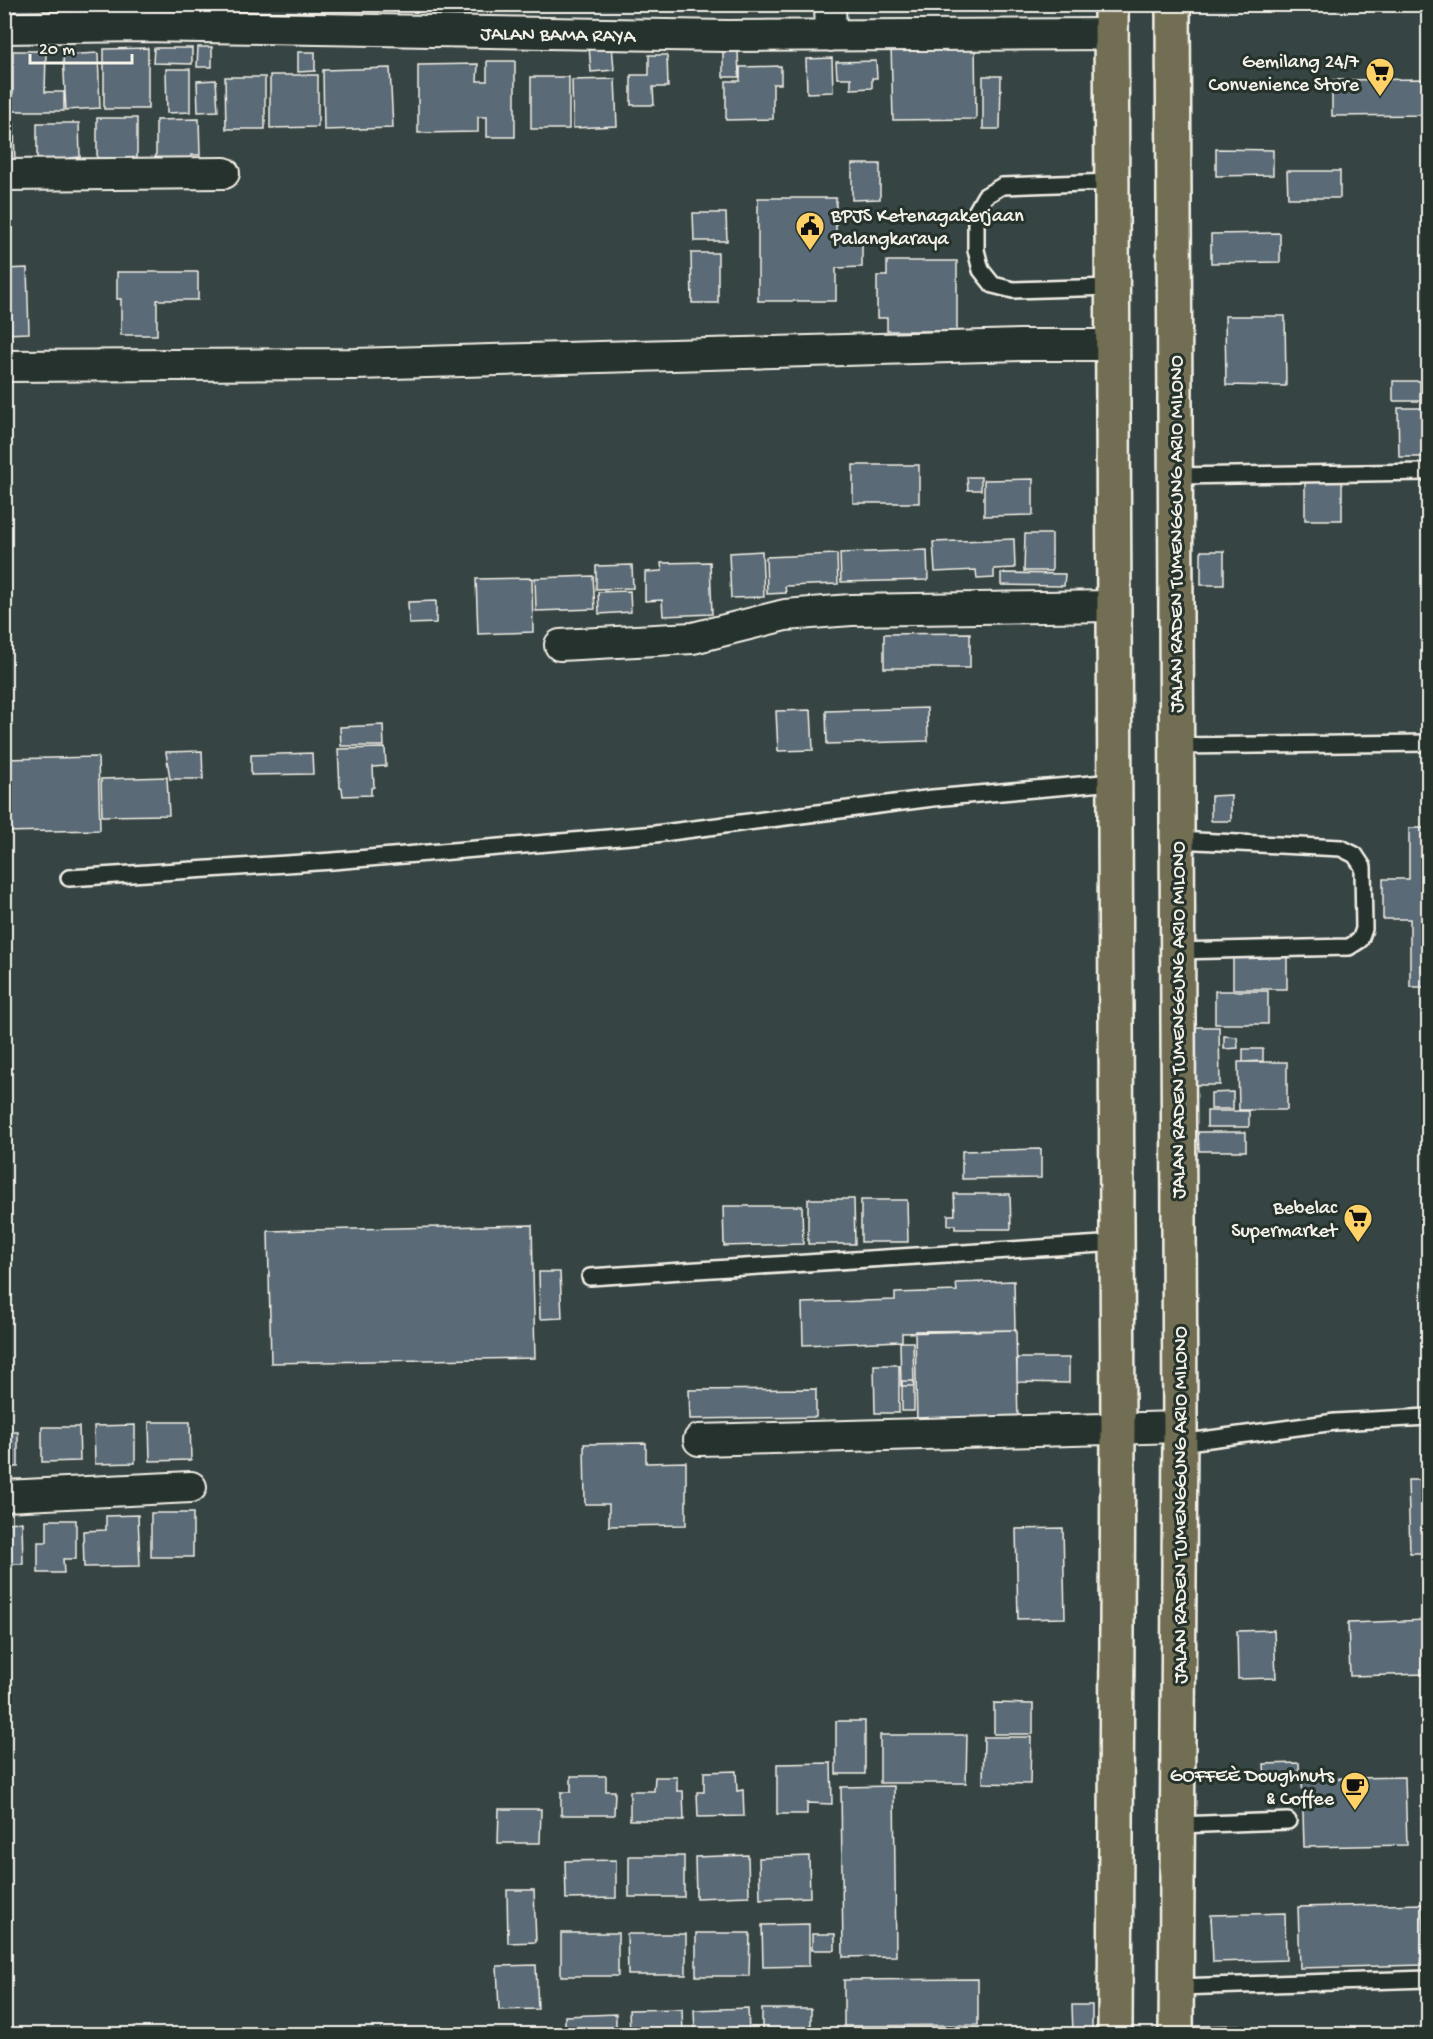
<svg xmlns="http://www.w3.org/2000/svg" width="1433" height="2039" font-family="'Gochi Hand',sans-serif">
	<rect width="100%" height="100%" fill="#364443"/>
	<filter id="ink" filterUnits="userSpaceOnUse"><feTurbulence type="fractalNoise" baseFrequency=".0167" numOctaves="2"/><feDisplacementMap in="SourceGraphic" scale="12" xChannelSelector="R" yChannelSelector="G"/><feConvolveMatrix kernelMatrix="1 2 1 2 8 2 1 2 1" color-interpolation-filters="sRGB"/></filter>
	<g filter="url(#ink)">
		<path fill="#5a6a76" stroke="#f4f1e8" stroke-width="1.5" d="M60,4H96V14H60Z
			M975,44L976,119L893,120L891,45Z
			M612,45L614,70L591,72L589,47Z
			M198,47H212V67H197Z
			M148,48V109H104V49Z
			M154,48H192V64L153,63Z
			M13,51H46L45,92H64V111H4V93H13Z
			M738,51L739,77H723V52Z
			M298,52H315V71L298,72Z
			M98,53L100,108L66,110L63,55Z
			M649,55H667L668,87H653L654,105H631V75H649Z
			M832,58L833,92L807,93L806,59Z
			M487,61H515V137H487V117H478V132L418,133V65L478,64L477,81H487Z
			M876,61L877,78H872V88L851,89V78H837L836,62Z
			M781,66V84H773V119L726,120V81H740V67Z
			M390,68L393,128L324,130L323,70Z
			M166,69H190V112L167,113Z
			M270,75H318V127L270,128Z
			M983,76H1001L1000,129H983Z
			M225,77H265V129H226Z
			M531,77H569V129H531Z
			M615,79L617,126L573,128L572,80Z
			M1428,79V115L1332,116V80Z
			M216,80L218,111L198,112L197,81Z
			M97,118H137V158H129V172H110V158H97Z
			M199,119L200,155H191V168L156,169V120Z
			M4,123H14L15,164H4Z
			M37,123H79L80,157L70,158V171H37Z
			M1216,149L1273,150V175L1216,176Z
			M852,164H880V199L852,200Z
			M1287,171H1340V198H1288Z
			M758,198H836V234H862V267L836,268V301H758Z
			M693,213H726L727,241H694Z
			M1280,233V262L1211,263V234Z
			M691,253H718V303H692Z
			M887,261H957V331H887V318H877V276H887Z
			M27,268L29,333L4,334V269Z
			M117,272H198V300H157V335H121V299H117Z
			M1225,316H1285L1286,386L1226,385Z
			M1393,381H1420V401H1393Z
			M1398,408H1428V457H1399Z
			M853,465H919V503H853Z
			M967,477H981V490H968Z
			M1305,477H1342V520H1305Z
			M1033,479V515L984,516V480Z
			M1025,534H1052V571H1024Z
			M1014,539L1015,568L994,569V578L977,579L976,570L935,572L933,542Z
			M927,550L928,580L841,582L840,553Z
			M762,551L764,597L731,598L729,553Z
			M1201,551H1224V585H1201Z
			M837,554L838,584L785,586L786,593L767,594L766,557Z
			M710,562L712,614L663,616L662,600L645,601V572L662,571L661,563Z
			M632,565L633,588L596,589V566Z
			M1001,573L1065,574L1064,586L1001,585Z
			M593,576L595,609L536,611L535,578Z
			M532,578L533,632L478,634L476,579Z
			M630,591L631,612L599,614L598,592Z
			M436,601V623L409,624L408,602Z
			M970,633V668H884V634Z
			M927,708L928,741L827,744L826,711Z
			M811,710L813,750L778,751L776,711Z
			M383,725L384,746H341L340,727Z
			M385,748L386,766L373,767L374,787L371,788V795L343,796L342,788H340L338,749Z
			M202,751L203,779H170L166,752Z
			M312,753L313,774L251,775V755Z
			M98,757L100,830L4,832V759Z
			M167,777L169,815L102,816L101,779Z
			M1231,795V821H1211V796Z
			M1409,828H1428V987H1410V919H1383V879H1409Z
			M1233,955H1287V989H1233Z
			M1215,991H1268V1024H1215Z
			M1195,1027H1219L1220,1085H1195Z
			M1224,1036L1237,1037L1238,1048L1224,1049Z
			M1243,1049H1263V1061L1243,1062Z
			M1238,1062H1287V1110H1239Z
			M1233,1092V1109H1211V1093Z
			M1207,1111H1249V1127H1207Z
			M1198,1132H1246V1151H1199Z
			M1041,1149V1178L962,1179V1151Z
			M954,1194H1010L1011,1229H955V1225H948V1215H955Z
			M808,1199H854L855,1244H808Z
			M861,1200H907L908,1242H861Z
			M723,1206H802L803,1244L724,1246Z
			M532,1225L535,1358L271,1363L268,1231Z
			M539,1272H560L562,1318L540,1319Z
			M1014,1281L1015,1330L902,1333V1341L803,1345L802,1303L895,1300V1293L957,1291L956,1283Z
			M1016,1330L1018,1424L917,1425L915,1331Z
			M900,1342H913L914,1386H901Z
			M1017,1358H1069V1383L1017,1382Z
			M874,1365H899V1413H875Z
			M902,1381H914V1411H902Z
			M816,1389V1417L690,1419L689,1390Z
			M149,1422H190L191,1460L150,1461Z
			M135,1425V1463L95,1464L94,1426Z
			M42,1427H79L80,1461L42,1462Z
			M4,1432H18V1467H4Z
			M646,1443V1463L686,1462V1525L609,1526V1504H585L584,1444Z
			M1408,1480H1428V1553H1410Z
			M151,1513H193V1557H151Z
			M138,1515L140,1566L84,1567L83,1531L106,1530V1516Z
			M47,1520H76V1559H63L64,1573H38V1542H47Z
			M22,1522L23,1564H4V1523Z
			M1063,1528L1065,1618L1018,1619L1016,1529Z
			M1428,1620V1674L1350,1676L1348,1623Z
			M1274,1630L1276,1678L1238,1679L1237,1631Z
			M994,1703L1033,1704V1734H994Z
			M836,1721H865V1774H836Z
			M880,1735H967L966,1783H880Z
			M984,1737H1031L1030,1784L983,1783Z
			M831,1763L832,1804L807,1803V1814H777V1764Z
			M1299,1763L1300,1778L1265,1779L1264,1764Z
			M736,1771L737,1791L743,1790L744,1816L698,1817L697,1792H704V1772Z
			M571,1776H606V1791H615L614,1815H561V1792H571Z
			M655,1777H677V1791H683L684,1820H630V1791H654Z
			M1405,1777L1407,1845L1304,1847L1302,1779Z
			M894,1786L896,1956L843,1957L841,1787Z
			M499,1809H541L540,1843H498Z
			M748,1855L749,1896L696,1898L695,1857Z
			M629,1856H684V1897H629Z
			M809,1856L810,1897L760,1899L759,1858Z
			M616,1860V1898L566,1899L565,1861Z
			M507,1890H534L536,1942L508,1943Z
			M1423,1904L1424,1965L1300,1968L1298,1907Z
			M1285,1913L1286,1960L1213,1962L1211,1915Z
			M809,1924V1966L763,1967L762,1925Z
			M561,1933H618V1976H561Z
			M696,1933H750L749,1976H696Z
			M627,1934H686V1975H628Z
			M812,1934H835V1950H812Z
			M536,1965L538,2009L499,2010L497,1966Z
			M978,1979V2025L844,2026V1980Z
			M1072,2005H1092V2034H1073Z
			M748,2008L749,2034H695L694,2010Z
			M682,2009L683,2034H630L629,2010Z
			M762,2009H811V2034H762Z
			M616,2014V2034H565V2016Z
			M1239,2025L1240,2034H1197L1196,2026Z
			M961,2031V2034H823V2032Z"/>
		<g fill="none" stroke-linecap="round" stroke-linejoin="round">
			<g stroke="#f4f1e8" stroke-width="20">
				<path id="lane" d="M1112,182L1002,186L985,196L976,212V250L981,270L993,285L1013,290L1112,287
					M1176,476L1428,472
					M1175,746L1428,743
					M1176,840L1341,848L1355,855L1363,867L1364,929L1360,940L1349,947L1176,951
					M69,878L333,861L655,834L933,798L1114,782
					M590,1277L1117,1243
					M1180,1443L1335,1422L1428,1417
					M1178,1825L1288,1821
					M1177,1987L1428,1979"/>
			</g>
			<g stroke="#f4f1e8" stroke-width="34">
				<path id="street" d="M830,4L831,36
					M4,28L141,26L727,36L1111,34
					M4,175L224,173
					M4,366L355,364L1021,345H1113
					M560,645L693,638L785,615L851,610L1113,606
					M699,1440L1180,1427
					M4,1496L191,1487"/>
			</g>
			<g stroke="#f4f1e8" stroke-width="38">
				<path id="highway" d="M1111,4L1118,1427L1115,2034
					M1173,4L1180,1427L1176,2034"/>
			</g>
			<use href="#lane" stroke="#26332d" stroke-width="15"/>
			<use href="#street" stroke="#26332d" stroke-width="30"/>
			<use href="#highway" stroke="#726e52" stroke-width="33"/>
		</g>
	</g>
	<defs>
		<g id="supermarket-pin" transform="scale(1.5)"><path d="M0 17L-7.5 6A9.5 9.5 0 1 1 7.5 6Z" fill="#ffd166" stroke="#26332d"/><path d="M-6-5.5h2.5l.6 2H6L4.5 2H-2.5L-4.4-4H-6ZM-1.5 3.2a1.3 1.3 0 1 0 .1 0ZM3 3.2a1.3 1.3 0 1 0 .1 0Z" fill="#111"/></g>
		<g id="civic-pin" transform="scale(1.5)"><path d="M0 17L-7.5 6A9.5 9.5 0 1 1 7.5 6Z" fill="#ffd166" stroke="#26332d"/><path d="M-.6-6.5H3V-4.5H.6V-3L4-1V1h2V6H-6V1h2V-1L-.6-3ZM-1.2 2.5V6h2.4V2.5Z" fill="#111"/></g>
		<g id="cafe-pin" transform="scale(1.5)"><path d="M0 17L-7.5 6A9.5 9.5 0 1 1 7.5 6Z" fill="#ffd166" stroke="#26332d"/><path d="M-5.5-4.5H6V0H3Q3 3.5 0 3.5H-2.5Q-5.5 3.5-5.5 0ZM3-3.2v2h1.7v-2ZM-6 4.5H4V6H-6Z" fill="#111"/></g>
	</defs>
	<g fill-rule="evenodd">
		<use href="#supermarket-pin" x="1380" y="72"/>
		<use href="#civic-pin" x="810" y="226"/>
		<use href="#supermarket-pin" x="1358" y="1218"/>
		<use href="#cafe-pin" x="1355" y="1786"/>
	</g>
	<g text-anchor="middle" stroke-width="6" stroke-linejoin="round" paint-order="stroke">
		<g font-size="20" fill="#f4f1e8" stroke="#26332d">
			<text transform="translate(558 33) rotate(1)" y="7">JALAN BAMA RAYA</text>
			<text transform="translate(1175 534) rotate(-90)" y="7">JALAN RADEN TUMENGGUNG ARIO MILONO</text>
			<text transform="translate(1177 1020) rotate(-90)" y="7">JALAN RADEN TUMENGGUNG ARIO MILONO</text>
			<text transform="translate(1179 1505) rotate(-90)" y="7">JALAN RADEN TUMENGGUNG ARIO MILONO</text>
		</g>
		<g font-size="20" fill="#f4f1e8" stroke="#26332d" text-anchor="end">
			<text x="1359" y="67">Gemilang 24/7<tspan x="1359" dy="23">Convenience Store</tspan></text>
			<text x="831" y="221" text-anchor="start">BPJS Ketenagakerjaan<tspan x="831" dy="23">Palangkaraya</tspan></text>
			<text x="1337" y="1213">Bebelac<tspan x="1337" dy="23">Supermarket</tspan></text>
			<text x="1334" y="1781">GOFFEÈ Doughnuts<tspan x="1334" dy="23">&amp; Coffee</tspan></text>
		</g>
	</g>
	<rect width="1433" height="2039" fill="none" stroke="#26332d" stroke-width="24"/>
	<rect x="12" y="12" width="1409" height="2015" fill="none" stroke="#f4f1e8" stroke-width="2" filter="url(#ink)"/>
	<path d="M30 54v9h102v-9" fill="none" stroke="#f4f1e8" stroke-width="3"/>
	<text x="39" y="54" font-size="18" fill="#f4f1e8" stroke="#26332d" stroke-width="4.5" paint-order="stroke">20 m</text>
</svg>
